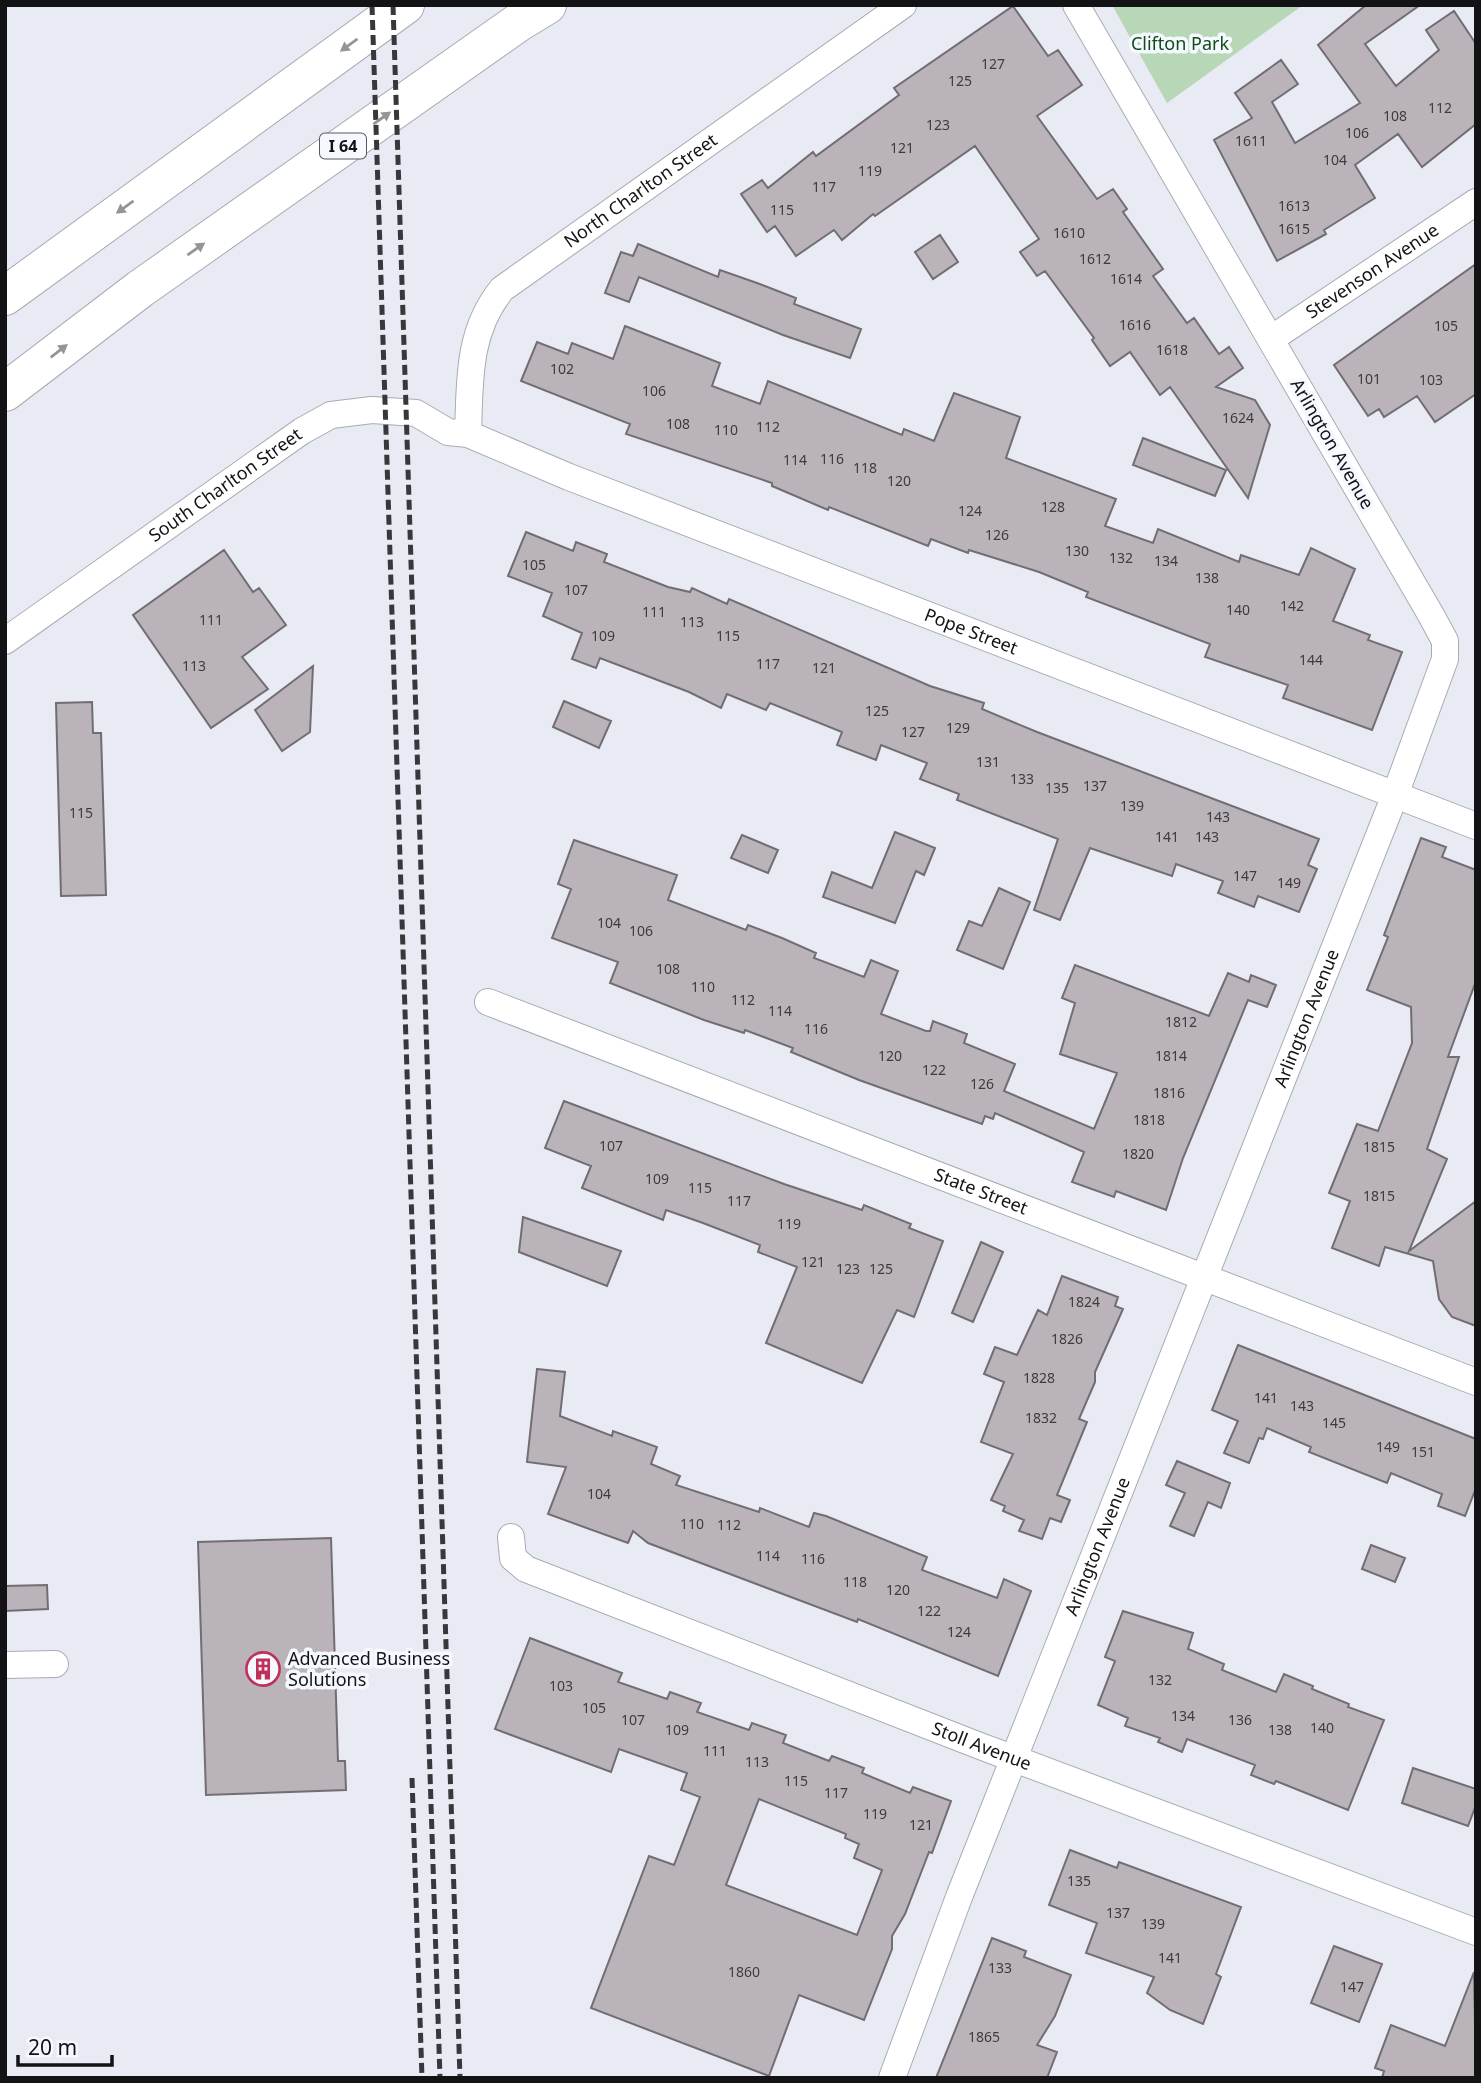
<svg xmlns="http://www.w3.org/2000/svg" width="1481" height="2083" font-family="'Noto Sans',sans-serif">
	<rect width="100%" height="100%" fill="#e8ebf3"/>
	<path fill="#b7d7b7" d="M1112,5H1303L1167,103Z"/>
	<path fill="#bab4ba" stroke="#726d73" stroke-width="2" fill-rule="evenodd" d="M1366,5H1420L1365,44L1396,86L1439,50L1426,30L1454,11L1476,44V124L1422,167L1398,134L1355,165L1375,198L1324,230L1326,234L1277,261L1214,140L1252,118L1235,93L1281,60L1298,84L1272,102L1295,143L1360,103L1318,45Z
		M1013,6L1048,56L1058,50L1082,85L1037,116L1097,199L1113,189L1127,209L1123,212L1163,269L1153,276L1187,323L1194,318L1219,354L1229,347L1243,368L1216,387L1255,400L1270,425L1248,498L1170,387L1160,395L1130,352L1110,366L1092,340L1094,338L1045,271L1037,276L1020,252L1039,239L975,146L875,216L873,214L842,240L834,230L796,256L775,226L767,232L741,194L762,180L768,188L813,152L816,156L899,95L894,88Z
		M940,235L958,262L933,279L915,252Z
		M638,244L718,277L720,270L757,283L796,298L794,304L861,329L850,358L783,335L639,277L629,302L605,293L621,252L633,256Z
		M1476,264V394L1435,422L1417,396L1384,417L1379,409L1368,416L1334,365Z
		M625,326L720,363L712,386L760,404L768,381L902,435L904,429L934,441L954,393L1020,417L1006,458L1116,499L1105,526L1153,543L1158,529L1239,562L1241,555L1299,575L1311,548L1355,569L1333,621L1370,635L1368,640L1402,652L1372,730L1283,698L1288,685L1205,657L1210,644L1086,597L1088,592L1039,572L969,550L968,553L931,539L928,546L829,507L828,510L772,486V483L626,434L630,424L521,381L537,342L568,354L572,343L613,359Z
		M1143,438L1226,470L1215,496L1133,465Z
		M526,532L573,551L576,542L607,554L604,562L668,587L690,592L692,588L727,604L729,599L930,686L984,703L982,709L1037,732L1319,839L1308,865L1317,869L1299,912L1258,896L1254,907L1218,893L1223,881L1176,864L1172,876L1090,848L1060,920L1034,910L1058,839L957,800L959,794L920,779L927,763L881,745L876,760L837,745L842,732L770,703L766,710L727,694L721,708L689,692L600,658L596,668L572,659L582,633L543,616L552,593L508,576Z
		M224,550L253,592L259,588L286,625L242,657L268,689L211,728L133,615Z
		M313,666L310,732L282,751L255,710Z
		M564,701L611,721L599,748L553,727Z
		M92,702L93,733H101L106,895L61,896L56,703Z
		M895,832L935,848L924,875L916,871L895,923L823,897L832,872L872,888Z
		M742,835L778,850L768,873L731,858Z
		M1421,838L1446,847L1442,857L1476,870V981L1448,1057H1459L1427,1149L1447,1159L1409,1251L1476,1201V1326L1452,1317L1439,1299L1433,1261L1385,1247L1379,1266L1332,1248L1350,1201L1329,1193L1357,1124L1378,1131L1412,1043L1411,1007L1367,990L1388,937L1384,935Z
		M574,840L677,875L668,900L746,930L748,925L782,938L816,953L814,958L864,977L871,960L898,971L881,1014L926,1031H930L933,1021L967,1034L964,1043L1015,1064L1004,1091L1094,1129L1117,1073L1060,1054L1075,1003L1062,998L1075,965L1209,1016L1228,973L1249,982L1251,975L1276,985L1267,1007L1248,1000L1183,1158L1166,1210L1116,1191L1114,1197L1072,1182L1084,1152L995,1113L993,1119L985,1116L982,1124L859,1080L791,1052L793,1048L745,1030L744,1033L704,1020L610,983L618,962L552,938L571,889L558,884Z
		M999,888L1030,902L1003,969L957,950L969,921L982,926Z
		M564,1101L784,1184L862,1210L864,1205L911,1224L909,1228L943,1241L914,1317L897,1310L862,1383L766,1343L797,1267L758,1252L760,1245L703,1223L666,1210L663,1220L582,1188L591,1166L545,1148Z
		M523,1217L621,1251L607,1286L519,1252Z
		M981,1242L1003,1252L973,1322L952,1313Z
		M1062,1276L1118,1297L1115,1306L1123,1309L1095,1372V1382L1079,1419L1087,1422L1057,1495L1070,1500L1061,1522L1050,1518L1042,1539L1019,1531L1024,1520L1003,1511L1005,1506L991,1500L1013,1454L981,1442L1004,1382L984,1374L995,1347L1017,1355L1038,1310L1047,1315Z
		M1238,1345L1476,1439V1488L1465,1516L1438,1506L1442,1494L1391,1473L1387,1483L1309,1452L1311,1447L1267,1428L1263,1439L1259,1438L1249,1463L1224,1453L1238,1421L1212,1410Z
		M537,1369L565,1372L560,1416L612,1436L613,1431L657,1447L651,1464L680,1476L676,1485L759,1512L760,1508L809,1527L814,1513L826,1516L927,1557L922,1570L997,1598L1004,1579L1031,1591L998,1676L858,1619L857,1622L648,1543L633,1531L628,1543L548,1514L566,1467L527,1462Z
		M1177,1461L1230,1483L1221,1508L1208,1502L1194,1536L1170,1526L1185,1493L1166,1485Z
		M331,1538L338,1761H345L346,1790L206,1795L198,1542Z
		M1371,1545L1405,1558L1395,1582L1362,1569Z
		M47,1585L48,1609L5,1611V1586Z
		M1123,1611L1193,1633L1188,1649L1224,1664L1222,1670L1276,1692L1284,1674L1313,1686L1312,1689L1349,1704L1348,1707L1384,1720L1348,1810L1276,1781L1274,1784L1251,1775L1255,1765L1187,1739L1182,1752L1158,1742L1160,1738L1125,1726L1128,1718L1098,1705L1115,1661L1105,1657Z
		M530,1638L622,1673L618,1682L667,1699L670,1692L701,1703L697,1712L749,1730L752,1723L786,1735L783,1743L829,1761L832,1756L864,1768L862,1773L910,1793L913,1787L951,1801L932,1853L929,1852L905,1914L892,1936V1949L864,2020L799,1995L769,2076L591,2008L649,1856L674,1865L700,1797L681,1790L687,1773L619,1749L611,1772L495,1729ZM759,1799L846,1834L845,1838L859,1844L854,1858L882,1870L857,1935L726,1885Z
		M1413,1768L1476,1789V1805L1468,1826L1402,1803Z
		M1070,1850L1117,1868L1119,1862L1241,1907L1216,1974L1221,1977L1203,2024L1170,2010L1147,1993L1154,1977L1086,1953L1097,1923L1049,1905Z
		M992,1938L1026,1951L1024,1957L1071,1975L1055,2016L1037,2045L1057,2052L1047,2078H936Z
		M1334,1946L1382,1964L1359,2022L1311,2003Z
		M1474,1972L1476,2078H1382L1384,2071L1375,2068L1391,2025L1445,2046Z"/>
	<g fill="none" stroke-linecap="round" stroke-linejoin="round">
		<g stroke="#a9abb3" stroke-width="28">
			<g id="minor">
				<path id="s1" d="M1271,339L1476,202"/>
				<path id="s2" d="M468,434C470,382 467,332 502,289L903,5"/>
				<path id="s3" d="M5,641L302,431L331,415L372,410L416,413L448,432L468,434L569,477L1476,826"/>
				<path id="s4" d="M488,1002L1476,1382"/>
				<path id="s5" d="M511,1537L513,1558L526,1569L980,1746L1476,1932"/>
				<path d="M5,1665L55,1664"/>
				<path id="s6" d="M892,2078L959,1897L1395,795L1445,659V641L1431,615L1076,5"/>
			</g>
		</g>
		<g stroke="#a9abb3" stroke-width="40">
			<path id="motorway" d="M5,296L405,5
				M5,392L140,289L519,22L547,5"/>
		</g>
		<use href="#minor" stroke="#fff" stroke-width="26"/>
		<use href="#motorway" stroke="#fff" stroke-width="38"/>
		<path stroke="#38383c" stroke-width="5" stroke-dasharray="10 5" stroke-linecap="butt" d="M372,5L440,2078
			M393,5L460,2078
			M412,1778L422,2078"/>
	</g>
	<defs><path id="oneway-solid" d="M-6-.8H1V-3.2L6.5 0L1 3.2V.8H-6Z" transform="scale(1.75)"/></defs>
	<g fill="#959596">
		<use href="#oneway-solid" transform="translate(349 45) rotate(144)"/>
		<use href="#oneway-solid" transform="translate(382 118) rotate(-35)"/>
		<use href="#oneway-solid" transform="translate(125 207) rotate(144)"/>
		<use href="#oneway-solid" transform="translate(196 249) rotate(-35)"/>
		<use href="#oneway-solid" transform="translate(59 351) rotate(-38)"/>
	</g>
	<defs>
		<g id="building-ring" transform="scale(1.75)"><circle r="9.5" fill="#f6f8ff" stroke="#bf305b" stroke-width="1.5"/><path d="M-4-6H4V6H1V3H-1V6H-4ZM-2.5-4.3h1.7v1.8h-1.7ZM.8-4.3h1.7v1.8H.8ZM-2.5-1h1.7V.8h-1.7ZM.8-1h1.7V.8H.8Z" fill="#bf305b"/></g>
	</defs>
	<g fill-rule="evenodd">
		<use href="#building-ring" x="263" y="1669"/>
	</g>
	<g text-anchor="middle" stroke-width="7" stroke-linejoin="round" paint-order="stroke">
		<g font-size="14" fill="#3d3b3f">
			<text x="993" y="69">127</text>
			<text x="960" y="86">125</text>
			<text x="1440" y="113">112</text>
			<text x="1395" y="121">108</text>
			<text x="938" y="130">123</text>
			<text x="1357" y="138">106</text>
			<text x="1251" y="146">1611</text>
			<text x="902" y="153">121</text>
			<text x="1335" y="165">104</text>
			<text x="870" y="176">119</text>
			<text x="824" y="192">117</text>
			<text x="1294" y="211">1613</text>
			<text x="782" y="215">115</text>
			<text x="1294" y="234">1615</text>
			<text x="1069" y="238">1610</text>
			<text x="1095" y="264">1612</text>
			<text x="1126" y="284">1614</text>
			<text x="1135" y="330">1616</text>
			<text x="1446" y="331">105</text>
			<text x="1172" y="355">1618</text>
			<text x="562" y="374">102</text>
			<text x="1369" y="384">101</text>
			<text x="1431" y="385">103</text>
			<text x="654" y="396">106</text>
			<text x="1238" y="423">1624</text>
			<text x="678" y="429">108</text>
			<text x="768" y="432">112</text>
			<text x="726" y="435">110</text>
			<text x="832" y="464">116</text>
			<text x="795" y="465">114</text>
			<text x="865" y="473">118</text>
			<text x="899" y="486">120</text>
			<text x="1053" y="512">128</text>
			<text x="970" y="516">124</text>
			<text x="997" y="540">126</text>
			<text x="1077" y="556">130</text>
			<text x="1121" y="563">132</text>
			<text x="1166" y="566">134</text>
			<text x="534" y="570">105</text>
			<text x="1207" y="583">138</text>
			<text x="576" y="595">107</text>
			<text x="1292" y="611">142</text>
			<text x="1238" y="615">140</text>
			<text x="654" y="617">111</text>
			<text x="211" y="625">111</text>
			<text x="692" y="627">113</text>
			<text x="603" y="641">109</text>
			<text x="728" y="641">115</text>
			<text x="1311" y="665">144</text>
			<text x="768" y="669">117</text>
			<text x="194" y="671">113</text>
			<text x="824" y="673">121</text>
			<text x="877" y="716">125</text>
			<text x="958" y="733">129</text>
			<text x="913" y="737">127</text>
			<text x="988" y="767">131</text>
			<text x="1022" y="784">133</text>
			<text x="1095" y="791">137</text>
			<text x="1057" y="793">135</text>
			<text x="1132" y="811">139</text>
			<text x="81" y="818">115</text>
			<text x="1218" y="822">143</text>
			<text x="1167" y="842">141</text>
			<text x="1207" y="842">143</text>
			<text x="1245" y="881">147</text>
			<text x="1289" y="888">149</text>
			<text x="609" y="928">104</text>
			<text x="641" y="936">106</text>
			<text x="668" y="974">108</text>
			<text x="703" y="992">110</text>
			<text x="743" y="1005">112</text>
			<text x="780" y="1016">114</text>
			<text x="1181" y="1027">1812</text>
			<text x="816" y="1034">116</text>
			<text x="890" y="1061">120</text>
			<text x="1171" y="1061">1814</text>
			<text x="934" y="1075">122</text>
			<text x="982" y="1089">126</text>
			<text x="1169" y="1098">1816</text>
			<text x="1149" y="1125">1818</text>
			<text x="611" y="1151">107</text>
			<text x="1379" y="1152">1815</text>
			<text x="1138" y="1159">1820</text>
			<text x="657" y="1184">109</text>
			<text x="700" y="1193">115</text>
			<text x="1379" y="1201">1815</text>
			<text x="739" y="1206">117</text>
			<text x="789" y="1229">119</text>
			<text x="813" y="1267">121</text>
			<text x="848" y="1274">123</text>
			<text x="881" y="1274">125</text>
			<text x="1084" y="1307">1824</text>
			<text x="1067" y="1344">1826</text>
			<text x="1039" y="1383">1828</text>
			<text x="1266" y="1403">141</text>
			<text x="1302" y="1411">143</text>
			<text x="1041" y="1423">1832</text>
			<text x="1334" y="1428">145</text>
			<text x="1388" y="1452">149</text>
			<text x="1423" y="1457">151</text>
			<text x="599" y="1499">104</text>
			<text x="692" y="1529">110</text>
			<text x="729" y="1530">112</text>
			<text x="768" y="1561">114</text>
			<text x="813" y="1564">116</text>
			<text x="855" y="1587">118</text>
			<text x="898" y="1595">120</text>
			<text x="929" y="1616">122</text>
			<text x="959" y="1637">124</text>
			<text x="1160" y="1685">132</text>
			<text x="561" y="1691">103</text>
			<text x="594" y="1713">105</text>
			<text x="1183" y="1721">134</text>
			<text x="633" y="1725">107</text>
			<text x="1240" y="1725">136</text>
			<text x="1322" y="1733">140</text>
			<text x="677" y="1735">109</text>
			<text x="1280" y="1735">138</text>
			<text x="715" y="1756">111</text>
			<text x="757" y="1767">113</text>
			<text x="796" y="1786">115</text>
			<text x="836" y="1798">117</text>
			<text x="875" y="1819">119</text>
			<text x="921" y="1830">121</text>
			<text x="1079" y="1886">135</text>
			<text x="1118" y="1918">137</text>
			<text x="1153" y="1929">139</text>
			<text x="1170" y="1963">141</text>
			<text x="1000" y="1973">133</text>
			<text x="744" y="1977">1860</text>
			<text x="1352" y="1992">147</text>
			<text x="984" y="2042">1865</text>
		</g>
		<rect fill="#f6f8ff" stroke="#57585c" stroke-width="2" x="320" y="133.5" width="46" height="25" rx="5"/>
		<g font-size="16" font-weight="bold" fill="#131316">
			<text x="343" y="152">I 64</text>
		</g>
		<g font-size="18" fill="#104c18" stroke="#f6f8ff">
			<text x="1180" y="50">Clifton Park</text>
		</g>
		<g font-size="18" fill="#131316" stroke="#f6f8ff">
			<text dy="6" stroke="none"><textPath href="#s2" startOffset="322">North Charlton Street</textPath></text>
			<text dy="6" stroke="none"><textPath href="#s1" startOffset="122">Stevenson Avenue</textPath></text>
			<text transform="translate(1332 444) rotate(60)" y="6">Arlington Avenue</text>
			<text dy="6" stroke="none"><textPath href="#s3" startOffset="270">South Charlton Street</textPath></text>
			<text dy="6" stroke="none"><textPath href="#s3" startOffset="1080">Pope Street</textPath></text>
			<text dy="6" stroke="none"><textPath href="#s6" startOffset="1138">Arlington Avenue</textPath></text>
			<text dy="6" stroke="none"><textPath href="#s4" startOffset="528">State Street</textPath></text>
			<text dy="6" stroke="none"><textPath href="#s6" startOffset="570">Arlington Avenue</textPath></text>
			<text dy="6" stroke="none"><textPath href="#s5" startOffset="527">Stoll Avenue</textPath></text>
		</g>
		<g font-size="18" fill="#131316" stroke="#f6f8ff" text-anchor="start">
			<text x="288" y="1665">Advanced Business<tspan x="288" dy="21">Solutions</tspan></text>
		</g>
	</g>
	<rect width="1481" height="2083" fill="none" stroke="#131316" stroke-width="14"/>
	<path d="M18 2055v10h94v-10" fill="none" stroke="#131316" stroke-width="3.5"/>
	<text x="28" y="2055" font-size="21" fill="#131316" stroke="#f6f8ff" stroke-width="5" paint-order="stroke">20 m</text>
</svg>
